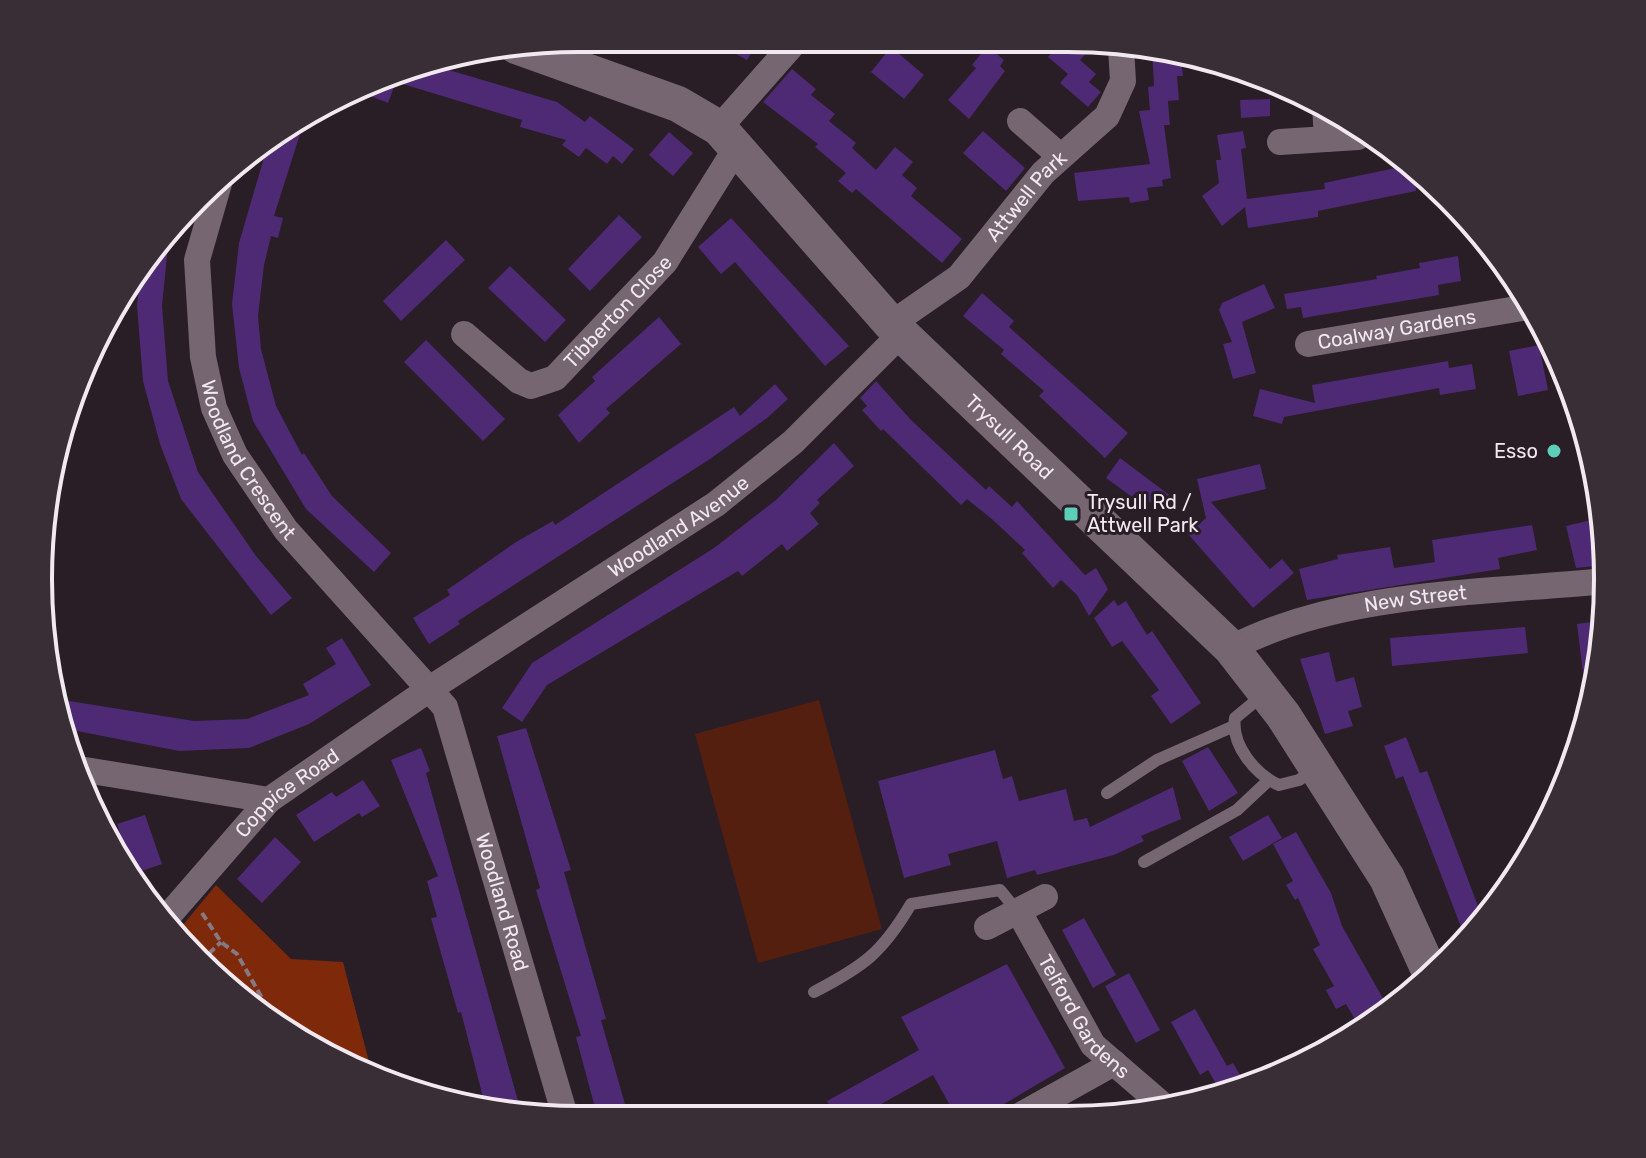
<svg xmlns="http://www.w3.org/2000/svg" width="1646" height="1158" font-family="Rubik,sans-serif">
	<rect width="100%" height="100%" fill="#291d26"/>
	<path fill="#541f0f" d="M819,700L882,929L758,963L695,734Z"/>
	<path fill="#7f290b" d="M216,885L291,959L343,962L373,1077C292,1046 235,995 173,937Z"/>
	<path fill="#4e2974" d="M710,40L740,41H758L747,60Z
		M987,46L1004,60L1000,66L1005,71L969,119L948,100L976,68L972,65Z
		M1057,46L1092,47L1080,60L1096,74L1089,82L1101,92L1088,107L1060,83L1068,74L1048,57Z
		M891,47L924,75L904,99L871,72Z
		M1152,48L1180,51L1183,76H1177L1179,100L1168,101L1170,125H1164L1171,178L1162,180L1163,186L1147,188L1149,200L1130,203L1129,197L1078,201L1074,173L1150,164L1139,111L1150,110L1148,87L1154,86Z
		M425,63L557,102L585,122L590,116L634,149L622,164L613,156L607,164L586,148L579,157L562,145L566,140L520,127L522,120L396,82L388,103L360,92Z
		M792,69L816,89L811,95L835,114L829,121L856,143L852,148L876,170L895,147L913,162L902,175L917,188L911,196L962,239L942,263L856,189L852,193L838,181L846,173L815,147L818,144L763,102Z
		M1270,99V116L1241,118L1240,100Z
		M281,128L300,134L274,216L283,218L278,238L271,236L264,265L258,316L261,349L276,406L302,455L304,453L332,496L391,553L374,572L306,509L253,421L239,368L232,304L239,243L270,137Z
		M983,131L1025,168L1006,191L963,153Z
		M1243,131L1246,148L1241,149L1247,199L1325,189L1324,183L1405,166L1414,173L1416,191L1318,211V217L1248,228L1245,207L1222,226L1202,196L1219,183L1216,160H1221L1217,135Z
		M669,132L693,153L673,176L649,155Z
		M619,215L642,237L590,291L568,269Z
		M731,218L849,346L825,366L735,262L721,274L698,247Z
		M170,226L162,306L168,381L198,472L256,556L292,598L271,615L181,499L160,444L143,381L137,306L140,275Z
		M446,240L465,260L401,321L383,301Z
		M1458,256L1461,281L1438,285L1439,295L1303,318L1301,307L1287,309L1284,294L1377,279L1376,276L1420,268L1419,263Z
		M510,266L566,320L545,342L488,288Z
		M1264,284L1275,308L1242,322L1256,373L1233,379L1223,344L1232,342L1219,310L1222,303Z
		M982,293L1014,321L1009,327L1128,433L1105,458L1039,396L1044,391L1001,354L1004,350L963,316Z
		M659,317L681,344L606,409L610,413L579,443L558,415L595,381L592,377Z
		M426,340L505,419L483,441L404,362Z
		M1539,345L1548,390L1518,396L1509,351Z
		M1448,361L1449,368L1472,364L1476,389L1440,395L1439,388L1284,417L1282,424L1253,416L1260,389L1315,403L1312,385Z
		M876,381L911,420L986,490L989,486L1012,507L1017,501L1085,575L1096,568L1108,589L1089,616L1077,595L1061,580L1053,588L1022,553L1025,550L993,520L967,499L961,505L883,429L881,431L862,410L867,406L860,398Z
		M775,384L788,399L767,418L710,459L458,621L460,624L429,644L413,618L450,595L447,590L516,542L553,521L555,525L734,407L740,416Z
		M834,443L854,466L817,500L820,503L810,513L819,524L787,551L782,544L742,576L738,571L547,685L522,722L502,708L532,663L714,548L776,500Z
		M1120,458L1172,497L1165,508H1158L1136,492L1132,497L1106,478Z
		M1260,464L1266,489L1211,502L1270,569L1282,559L1294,573L1253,608L1188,534L1206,518L1197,479Z
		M1604,517L1605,565L1576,568L1566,526Z
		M1532,525L1537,550L1498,558L1500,569L1307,600L1299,569L1338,559L1337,555L1390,547L1394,568L1435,562L1432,540Z
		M1114,600L1118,606L1126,601L1147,635L1152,631L1201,703L1171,724L1151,696L1159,690L1122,641L1112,647L1094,618Z
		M1606,620L1592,706H1587L1577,624Z
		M1525,627L1528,653L1392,666L1390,638Z
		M342,638L371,685L309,724L249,748L179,751L67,729L57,699L194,721L247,719L309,695L303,684L336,664L326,648Z
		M1329,652L1336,682L1354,677L1362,707L1348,711L1353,726L1325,734L1300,659Z
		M526,728L571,870L564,872L606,1019L601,1020L629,1118L598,1119L576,1037L581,1036L536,890L540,888L497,736Z
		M1406,737L1420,773L1427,771L1484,922L1466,940L1403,776L1396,779L1384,746Z
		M1208,747L1238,793L1209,811L1182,761Z
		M421,748L430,771L426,773L522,1115L486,1109L461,1012L458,1013L431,918L437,917L427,881L438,876L391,760Z
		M995,750L1003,779L1012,776L1019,801L1066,789L1074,821L1087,818L1090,827L1173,787L1181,819L1141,836L1144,841L1114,855L1037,875L1035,870L1007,878L997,841L948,854L951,865L904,878L878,781Z
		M363,780L380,806L362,817L359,813L314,842L296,815L332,792L336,797Z
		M145,815L162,864L133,874L117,824Z
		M1268,815L1282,838L1243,861L1229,837Z
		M1296,832L1331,893L1342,926L1389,1009L1360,1028L1346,1004L1336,1009L1326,990L1334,986L1313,949L1320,945L1298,898L1295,900L1286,885L1293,881L1273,844Z
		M275,837L301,862L262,903L237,879Z
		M1084,918L1116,975L1093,988L1062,930Z
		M1007,964L1065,1068L984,1116H956L933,1075L858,1117H837L827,1101L919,1050L901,1017Z
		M1129,973L1160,1030L1136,1043L1105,986Z
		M1195,1009L1227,1066L1233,1063L1245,1083L1220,1091L1208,1070L1200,1075L1171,1022Z"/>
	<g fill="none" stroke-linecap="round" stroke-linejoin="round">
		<path stroke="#857a82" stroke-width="4" stroke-dasharray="8 4" stroke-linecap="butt" d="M202,913L221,942L237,954L278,1026
			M200,962L221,942"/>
		<path stroke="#756671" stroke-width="12" d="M1263,695L1235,718C1231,745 1255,774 1279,785L1299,780L1315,769
			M1107,793L1157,760L1234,726
			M1144,862L1237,810L1269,780
			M814,992C864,966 882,953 911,904L1000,890L1018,912"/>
		<g stroke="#756671" stroke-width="26">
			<path d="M1325,106L1327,139"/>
			<path d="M1020,121L1060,156"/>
			<path d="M719,128L795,42"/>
			<path d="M1280,142L1358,137"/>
			<path id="s1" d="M220,180L197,260L203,357L214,408L235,455L286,530L445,707L566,1119"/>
			<path id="s2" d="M891,324L959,277L1043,173L1107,116L1123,81L1121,48"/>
			<path id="s3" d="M464,334L519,381L531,386L555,378L665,262L737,147"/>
			<path id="s4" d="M1308,344L1534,306"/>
			<path id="s5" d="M1231,648C1342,591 1483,593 1606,581"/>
			<path d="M79,769L269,800"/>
			<path id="s6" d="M1019,912L1093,1045L1165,1107"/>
			<path id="s7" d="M163,922L269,800L431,688L716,504L793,442L901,334"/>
			<path d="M987,927L1045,897"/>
			<path d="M1019,1116L1114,1063"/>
		</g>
		<path stroke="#756671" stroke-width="36" id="s8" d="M516,46L678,104L719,128L891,324L1231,648L1283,715L1387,878L1432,977"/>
	</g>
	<g fill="#5dceb8" stroke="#291d26" stroke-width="3">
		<circle cx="1554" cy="451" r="8"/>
		<rect x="1063" y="506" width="16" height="16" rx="4"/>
	</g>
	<g text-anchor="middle" stroke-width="6" stroke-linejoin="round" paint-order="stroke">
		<g font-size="20" fill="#f2e9f0" stroke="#291d26">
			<text dy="7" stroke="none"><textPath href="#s2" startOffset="188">Attwell Park</textPath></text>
			<text dy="7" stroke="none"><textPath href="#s3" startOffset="202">Tibberton Close</textPath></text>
			<text dy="7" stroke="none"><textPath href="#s4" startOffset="90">Coalway Gardens</textPath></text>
			<text dy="7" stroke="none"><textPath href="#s8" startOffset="644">Trysull Road</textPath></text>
			<text dy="7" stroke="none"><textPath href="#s1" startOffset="294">Woodland Crescent</textPath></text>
			<text dy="7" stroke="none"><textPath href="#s7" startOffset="654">Woodland Avenue</textPath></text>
			<text dy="7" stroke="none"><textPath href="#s5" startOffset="192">New Street</textPath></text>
			<text dy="7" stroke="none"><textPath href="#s7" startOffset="180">Coppice Road</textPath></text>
			<text dy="7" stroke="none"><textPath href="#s1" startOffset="816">Woodland Road</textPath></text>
			<text dy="7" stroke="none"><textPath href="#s6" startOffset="124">Telford Gardens</textPath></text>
		</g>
		<g font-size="20" fill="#f2e9f0" stroke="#291d26" text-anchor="end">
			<text x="1538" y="458">Esso</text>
			<text x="1087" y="509" text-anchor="start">Trysull Rd /<tspan x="1087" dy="23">Attwell Park</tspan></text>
		</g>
	</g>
	<path d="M0 0H1646V1158H0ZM579 52H1067A527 527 0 0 1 1594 579V579A527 527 0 0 1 1067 1106H579A527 527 0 0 1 52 579V579A527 527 0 0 1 579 52Z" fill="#392d36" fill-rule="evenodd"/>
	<path fill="none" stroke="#f2e9f0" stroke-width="4" d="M579 52H1067A527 527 0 0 1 1594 579V579A527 527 0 0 1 1067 1106H579A527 527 0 0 1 52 579V579A527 527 0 0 1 579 52Z"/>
</svg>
